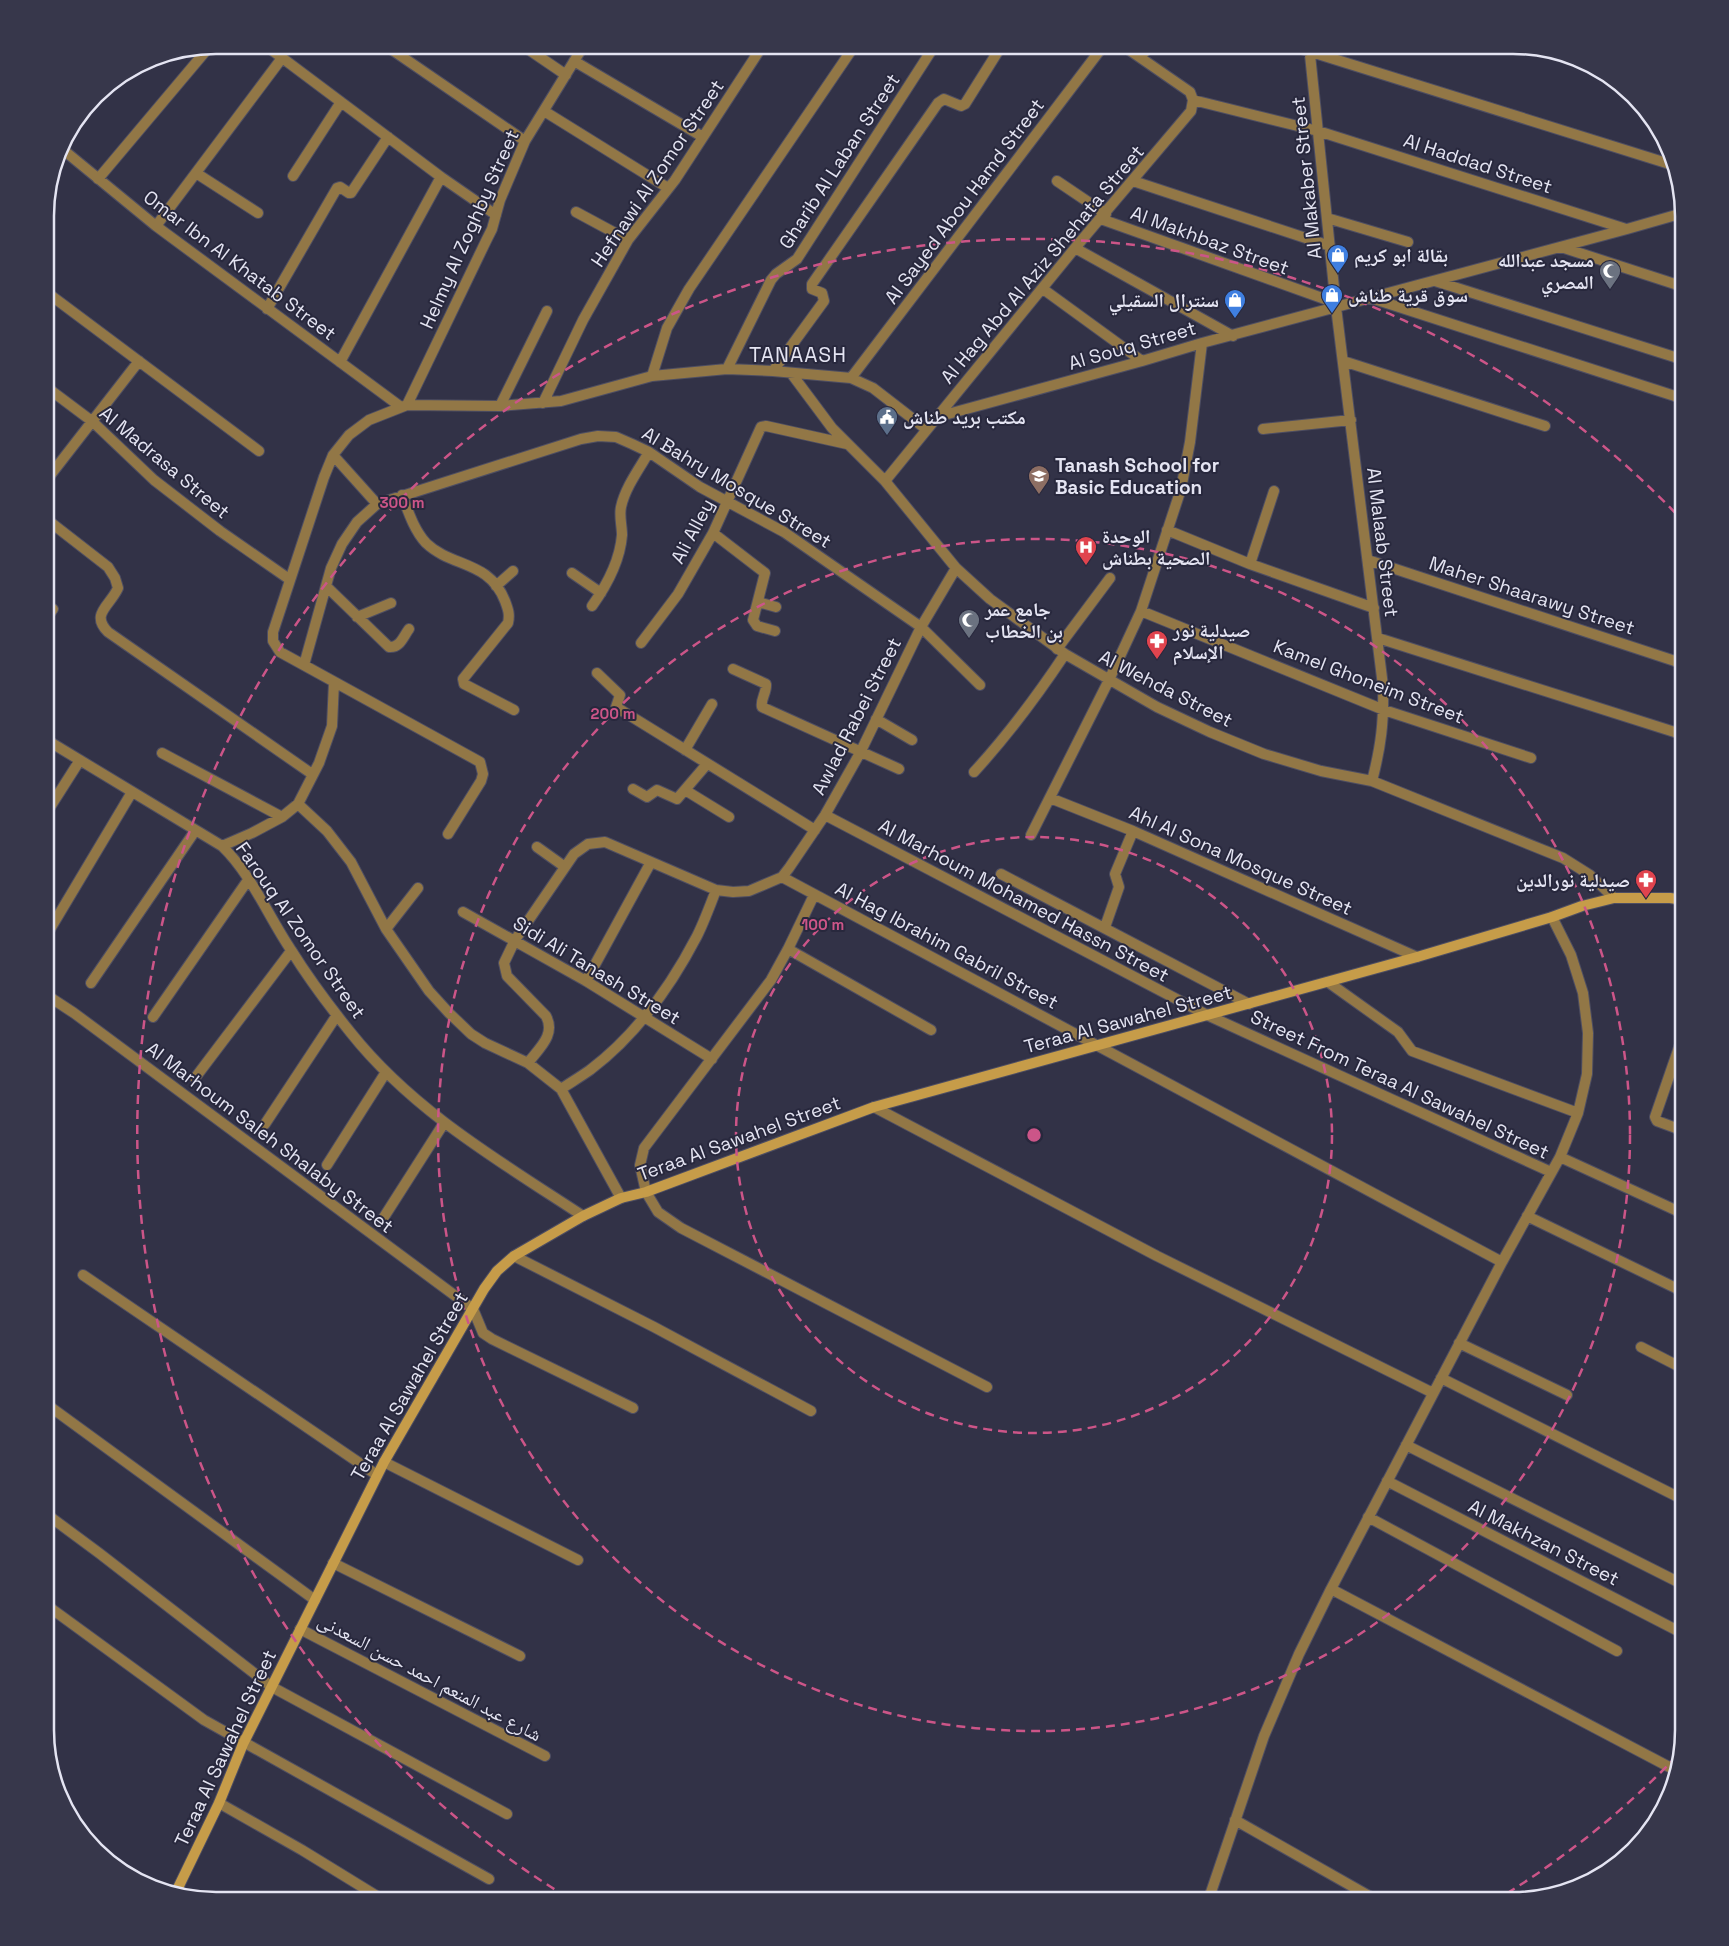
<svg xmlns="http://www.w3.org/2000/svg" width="1729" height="1946" font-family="'Space Grotesk','Noto Naskh Arabic',sans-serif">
	<rect width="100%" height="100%" fill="#323247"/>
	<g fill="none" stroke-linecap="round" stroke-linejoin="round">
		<g stroke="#4e4e62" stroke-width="12">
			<path id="lane" d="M1057,649L1110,578"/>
		</g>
		<g stroke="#4e4e62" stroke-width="12">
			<path id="street" d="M265,45L441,177L496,215
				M385,45L525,141
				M522,45L566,75
				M698,45L700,46
				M1289,45L1676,166
				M1309,45L1336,307L1383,686C1384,722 1381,746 1372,781
				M1489,45L1494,47
				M1140,57L1151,45
				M574,61L703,137
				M1193,100L1318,131L1626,229
				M544,111L668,188
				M61,148L156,226L401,407
				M196,173L258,213
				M293,176L341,102
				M98,179L210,46
				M1057,181L1106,214
				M1133,181L1330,246
				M576,212L628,240
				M1327,218L1408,242
				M1101,219L1336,303
				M156,226L282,58
				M1561,247L1684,287
				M1075,248L1233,336
				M1435,281L1684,360
				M1043,289L1142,361
				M45,291L259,451
				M1371,298L1684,399
				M267,309L337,188L340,187L349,193H351L388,137
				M1343,361L1545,426
				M340,362L441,177
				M727,369L771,280L776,274L797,259L935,45
				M773,371L824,301L822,293L812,289V284L938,103L944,99L961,106L965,104L1002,45
				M791,373L832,428L885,481L956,568L990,599L1065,654L1157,707L1210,732L1264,754L1321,771L1372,781L1563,858L1590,875L1614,898
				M652,376L667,328L689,289L855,45
				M851,378L1104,45
				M45,386L93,422L154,480L220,531L289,579
				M543,403L583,320L628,240L675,180L763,45
				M407,405L486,241L492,229L500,200L525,141L584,45
				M500,406L547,311
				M937,417L1142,361L1202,343L1627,229L1683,213
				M1263,429L1351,420
				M333,455L377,504
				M885,481L1075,248L1191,111L1193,100L1190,92L1122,45
				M45,482L139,361
				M402,495C408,511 414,530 426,543C452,568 489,560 505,601C508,609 510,614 508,623L463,679L464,684L468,686L514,710
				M45,518L108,567L115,578L118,588C110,606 90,614 108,632L312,774
				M1167,530L1250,564L1374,608
				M713,533L765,573L753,620L757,626L775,631
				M1368,560L1684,664
				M1250,564L1274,491
				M572,573L601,593
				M326,586L389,647C400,648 403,637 409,629
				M496,586L513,571
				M758,602L776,607
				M592,606C607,585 620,561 622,535C622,526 619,516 621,507C625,488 639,469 649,452
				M1141,611L1384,710L1531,758
				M357,617L391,603
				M45,620L53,609
				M1378,638L1684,735
				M641,643L678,594L713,533L761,427L766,426L847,444
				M304,665L331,568L342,544L357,522L377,504L581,439L598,436L616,437L632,444L649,452L700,487L784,532L921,627L980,685
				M733,669L766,684C767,692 760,700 762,707L899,769
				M597,673L620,695L616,707L815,830
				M876,719L912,740
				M45,739L222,846C252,875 268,916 291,950C309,979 330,1007 351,1033C413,1111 501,1162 583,1216
				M685,750L712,704
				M162,753L282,817
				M974,772C1008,735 1037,696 1065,654
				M633,789L647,797L657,790L677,799L707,764
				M685,790L729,817
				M1050,798L1133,831L1417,957
				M298,804L327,831L351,862L386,929L429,991L449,1013L471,1034L485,1043L528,1063L561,1089L621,1198
				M45,815L80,760
				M825,815L1207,1015L1551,1172
				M448,834L481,781L483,774L480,762L280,652L273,641V632L324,477L333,455L349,435L369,420L407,405L500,406L561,401L652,376L727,369L773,371L851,378L873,388L926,429
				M1031,835L1109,680L1141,611L1181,489L1190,442L1202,343
				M222,846L252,833L282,817L298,804L319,763L332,726L334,682
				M537,847L565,867
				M1001,874L1249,1004
				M782,877L1502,1262
				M814,895L788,949L771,980L644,1148L640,1165L646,1192L658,1212L681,1228L987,1387
				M463,912L586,981L712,1059
				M1105,927L1119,887L1115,874L1133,831
				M386,929L418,888
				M49,931L132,792
				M788,949L931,1030
				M586,981L651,862
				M1328,982L1398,1032L1412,1051L1578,1113
				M91,983L195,831
				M45,994L74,1013L473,1309L483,1333L492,1339L633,1408
				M153,1017L248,880
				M1684,1033L1655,1117L1657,1121L1684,1131
				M528,1063C539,1048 556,1035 546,1016L507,976L504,963L515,940L574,854L588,844L605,842L716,890L733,892L749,891L782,877L789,868L825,815L860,753L921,627L956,568
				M195,1078L291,951
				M561,1089C570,1083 580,1077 590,1070C635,1036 671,986 697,936C704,922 710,906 716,890
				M874,1107L1157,1256L1433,1393
				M265,1124L337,1015
				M1560,1157L1684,1214
				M327,1165L386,1072
				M1527,1216L1684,1292
				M384,1217L444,1123
				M514,1256L654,1327L811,1411
				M83,1275L377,1475
				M1459,1343L1567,1395
				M1641,1347L1684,1369
				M1441,1378L1684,1500
				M45,1403L315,1600
				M1406,1445L1684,1585
				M384,1462L578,1560
				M1387,1481L1684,1634
				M45,1513L99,1553L272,1687L507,1814
				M1368,1517L1617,1651
				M333,1563L520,1656
				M1331,1589L1675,1770
				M45,1604L204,1720L489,1879
				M300,1629L545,1756
				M219,1803L302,1850L385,1901
				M1235,1820L1378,1901
				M1208,1901L1264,1736L1299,1654L1331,1589L1502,1262L1560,1157L1578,1113L1587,1074L1588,1033L1583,993L1571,955L1552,917"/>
		</g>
		<g stroke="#4e4e62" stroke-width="12">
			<path id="secondary" d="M176,1892L219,1803L243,1744L384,1462L484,1289L497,1271L514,1256L583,1216L621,1198L646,1192L874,1107L1417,957L1552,917L1582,906L1614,898H1670L1684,900"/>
		</g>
		<use href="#lane" stroke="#927746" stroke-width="10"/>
		<use href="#street" stroke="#927746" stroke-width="10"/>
		<use href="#secondary" stroke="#c69c49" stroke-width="10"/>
	</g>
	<g fill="none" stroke="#c58" stroke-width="2.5" stroke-dasharray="9 6">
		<circle cx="1034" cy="1135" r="298"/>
		<circle cx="1034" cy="1135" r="596"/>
		<path d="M1677 1756A894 894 0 0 1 1501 1897M567 1897A894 894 0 1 1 1682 520"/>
	</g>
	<defs>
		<g id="shop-pin" transform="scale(1.125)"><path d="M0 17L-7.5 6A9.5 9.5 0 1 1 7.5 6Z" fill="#3f7fe0" stroke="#28283d"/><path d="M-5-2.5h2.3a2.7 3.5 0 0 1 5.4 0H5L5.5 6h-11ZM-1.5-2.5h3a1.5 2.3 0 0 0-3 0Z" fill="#fff"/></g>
		<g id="mosque-pin" transform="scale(1.125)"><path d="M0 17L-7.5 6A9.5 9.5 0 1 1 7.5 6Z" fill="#6b7280" stroke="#28283d"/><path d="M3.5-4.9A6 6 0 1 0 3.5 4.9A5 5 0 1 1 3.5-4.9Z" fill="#fff"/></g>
		<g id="civic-pin" transform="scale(1.125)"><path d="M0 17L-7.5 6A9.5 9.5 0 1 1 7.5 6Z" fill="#5c6f8a" stroke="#28283d"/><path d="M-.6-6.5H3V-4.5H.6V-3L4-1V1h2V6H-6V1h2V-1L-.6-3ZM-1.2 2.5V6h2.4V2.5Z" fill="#fff"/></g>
		<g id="school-pin" transform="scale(1.125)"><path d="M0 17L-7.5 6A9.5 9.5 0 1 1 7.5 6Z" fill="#8d6e63" stroke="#28283d"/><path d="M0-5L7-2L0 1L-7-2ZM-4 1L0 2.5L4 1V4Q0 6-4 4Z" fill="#fff"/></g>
		<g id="hospital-pin" transform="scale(1.125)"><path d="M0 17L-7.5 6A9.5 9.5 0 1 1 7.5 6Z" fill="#e0444e" stroke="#28283d"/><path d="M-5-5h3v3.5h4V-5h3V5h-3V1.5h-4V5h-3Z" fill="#fff"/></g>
		<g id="pharmacy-pin" transform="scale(1.125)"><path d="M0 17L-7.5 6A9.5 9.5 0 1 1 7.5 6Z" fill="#e0444e" stroke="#28283d"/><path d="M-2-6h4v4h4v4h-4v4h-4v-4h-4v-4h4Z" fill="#fff"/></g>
	</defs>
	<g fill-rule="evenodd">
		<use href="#shop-pin" x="1338" y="255"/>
		<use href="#mosque-pin" x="1610" y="271"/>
		<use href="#shop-pin" x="1332" y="295"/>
		<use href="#shop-pin" x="1235" y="300"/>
		<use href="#civic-pin" x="887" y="417"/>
		<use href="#school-pin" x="1039" y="476"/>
		<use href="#hospital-pin" x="1086" y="547"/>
		<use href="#mosque-pin" x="969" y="620"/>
		<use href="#pharmacy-pin" x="1157" y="641"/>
		<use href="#pharmacy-pin" x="1646" y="880"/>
	</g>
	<g text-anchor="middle" stroke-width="4" stroke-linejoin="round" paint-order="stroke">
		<g font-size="19" fill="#e4e4f2" stroke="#28283d">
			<text transform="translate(839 161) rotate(-57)" y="7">Gharib Al Laban Street</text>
			<text transform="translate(1478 163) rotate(18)" y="7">Al Haddad Street</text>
			<text transform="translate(657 173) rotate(-56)" y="7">Hefnawi Al Zomor Street</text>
			<text transform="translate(1306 178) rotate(-96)" y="7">Al Makaber Street</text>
			<text transform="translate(964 201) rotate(-53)" y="7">Al Sayed Abou Hamd Street</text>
			<text transform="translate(469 229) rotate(-66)" y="7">Helmy Al Zoghby Street</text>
			<text transform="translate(1210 240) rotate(20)" y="7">Al Makhbaz Street</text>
			<text transform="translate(1042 264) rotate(-50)" y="7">Al Hag Abd Al Aziz Shehata Street</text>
			<text transform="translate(240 265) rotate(37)" y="7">Omar Ibn Al Khatab Street</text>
			<text transform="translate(1132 345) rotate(-16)" y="7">Al Souq Street</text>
			<text transform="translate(165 462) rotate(40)" y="7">Al Madrasa Street</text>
			<text transform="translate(737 487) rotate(31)" y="7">Al Bahry Mosque Street</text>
			<text transform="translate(692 531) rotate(-62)" y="7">Ali Alley</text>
			<text transform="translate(1383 542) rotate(83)" y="7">Al Malaab Street</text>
			<text transform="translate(1532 595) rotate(18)" y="7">Maher Shaarawy Street</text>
			<text transform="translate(1369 681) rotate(21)" y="7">Kamel Ghoneim Street</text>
			<text transform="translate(1166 688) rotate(27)" y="7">Al Wehda Street</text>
			<text transform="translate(856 716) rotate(-63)" y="7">Awlad Rabei Street</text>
			<text transform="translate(1241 860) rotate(24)" y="7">Ahl Al Sona Mosque Street</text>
			<text transform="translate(1024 900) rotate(28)" y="7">Al Marhoum Mohamed Hassn Street</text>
			<text transform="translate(301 930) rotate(55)" y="7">Farouq Al Zomor Street</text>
			<text transform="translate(947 945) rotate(28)" y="7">Al Hag Ibrahim Gabril Street</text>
			<text transform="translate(597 970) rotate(31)" y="7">Sidi Ali Tanash Street</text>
			<text transform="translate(1128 1019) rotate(-15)" y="7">Teraa Al Sawahel Street</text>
			<text transform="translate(1400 1084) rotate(25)" y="7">Street From Teraa Al Sawahel Street</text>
			<text transform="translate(270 1137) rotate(37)" y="7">Al Marhoum Saleh Shalaby Street</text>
			<text transform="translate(739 1138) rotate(-20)" y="7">Teraa Al Sawahel Street</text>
			<text transform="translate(409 1386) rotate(-60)" y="7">Teraa Al Sawahel Street</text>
			<text transform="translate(1544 1542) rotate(27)" y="7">Al Makhzan Street</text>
			<text transform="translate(430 1677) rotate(28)" y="7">شارع عبد المنعم احمد حسن السعدنى</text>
			<text transform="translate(225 1748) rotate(-65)" y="7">Teraa Al Sawahel Street</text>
		</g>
		<g font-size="19" font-weight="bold" fill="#e4e4f2" stroke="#28283d" text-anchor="start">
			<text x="1354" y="262">بقالة ابو كريم</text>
			<text x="1594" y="267" text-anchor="end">مسجد عبدالله<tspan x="1594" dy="22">المصري</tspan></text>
			<text x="1348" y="302">سوق قرية طناش</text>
			<text x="1219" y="307" text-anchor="end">سنترال السقيلي</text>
			<text x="903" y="424">مكتب بريد طناش</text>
			<text x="1055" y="472">Tanash School for<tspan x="1055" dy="22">Basic Education</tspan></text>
			<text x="1102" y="543">الوحدة<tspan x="1102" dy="22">الصحية بطناش</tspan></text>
			<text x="985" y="616">جامع عمر<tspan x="985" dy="22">بن الخطاب</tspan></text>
			<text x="1173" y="637">صيدلية نور<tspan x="1173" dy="22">الإسلام</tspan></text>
			<text x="1630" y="887" text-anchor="end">صيدلية نورالدين</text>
		</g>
		<g font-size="21" letter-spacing="1" fill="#e4e4f2" stroke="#28283d">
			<text x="798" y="362">TANAASH</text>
		</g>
	</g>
	<path d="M0 0H1729V1946H0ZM216 54H1513A162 162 0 0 1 1675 216V1730A162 162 0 0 1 1513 1892H216A162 162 0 0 1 54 1730V216A162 162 0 0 1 216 54Z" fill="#37374b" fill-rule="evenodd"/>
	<path fill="none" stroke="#e4e4f2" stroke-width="2.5" d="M216 54H1513A162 162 0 0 1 1675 216V1730A162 162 0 0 1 1513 1892H216A162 162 0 0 1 54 1730V216A162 162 0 0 1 216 54Z"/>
	<circle cx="1034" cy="1135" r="8" fill="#c58" stroke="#28283d" stroke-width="2.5"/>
	<g font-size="15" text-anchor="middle" font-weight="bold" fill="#c58" stroke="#28283d" stroke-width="4" stroke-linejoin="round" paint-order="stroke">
		<text x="402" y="508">300 m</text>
		<text x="613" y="719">200 m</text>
		<text x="823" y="930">100 m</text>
	</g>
</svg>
